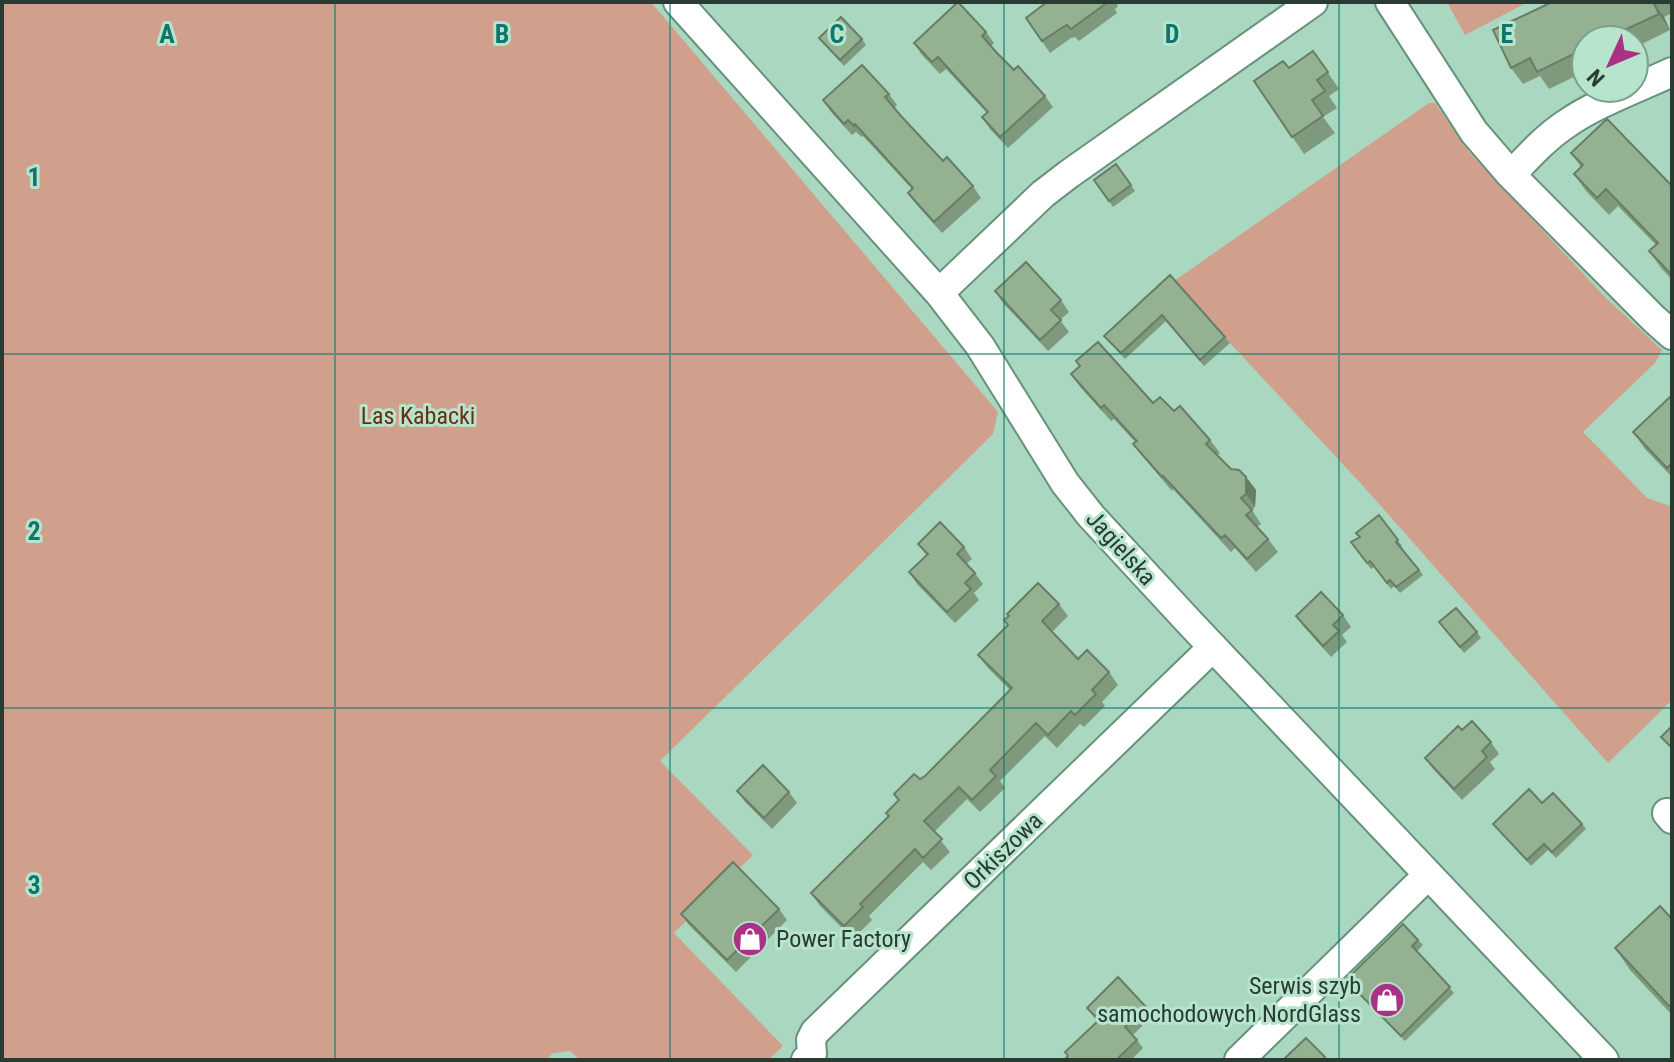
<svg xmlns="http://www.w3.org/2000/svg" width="1674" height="1062" font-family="'Roboto Condensed',sans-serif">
	<rect width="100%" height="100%" fill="#a9d7c0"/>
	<path fill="#d0a08c" d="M2,2H651L998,412L993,434L660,761L753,855L674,933L783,1046L768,1060H580L570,1051L553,1053L546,1060H2Z
		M1447,2H1528L1465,35Z
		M1429,103H1435L1470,153L1606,298L1662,350L1655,363L1583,432L1647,498L1670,506L1672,505V700L1608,763L1364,487L1230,343L1174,281Z"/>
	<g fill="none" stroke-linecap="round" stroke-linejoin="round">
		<g stroke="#66927c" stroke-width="32">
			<path id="minor" d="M678,2L939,293L980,346L1065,483L1091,516L1191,624L1604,1060
				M1390,2L1474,132L1511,175L1654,319L1672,335
				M1511,175C1528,157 1545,138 1566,124C1596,103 1638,88 1672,72
				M939,293L1043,194L1069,174L1313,2
				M1667,813L1672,819
				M806,1060L812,1054L811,1040L815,1032L1213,647
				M1239,1060L1428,875"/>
		</g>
		<use href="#minor" stroke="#fff" stroke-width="28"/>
	</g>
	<path fill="#7f997d" d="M1047,2H1116L1118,6L1115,9L1117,13L1079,41L1075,37L1071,38L1050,53L1026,18Z
		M1552,2H1672V13L1664,17L1670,30L1634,48V40H1586V71L1549,89L1540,76L1523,84L1511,68Z
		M986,32L994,43L991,46L1014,70L1045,96L1053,107L1008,148L990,129L982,117L987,113L946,69L940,74L922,55L914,43Z
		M819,38L862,39L866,45L844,66Z
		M1313,51L1339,89L1329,96L1337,108L1323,117L1335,133L1304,154L1254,81L1289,68Z
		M889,94L897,105L894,108L943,161L973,186L981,198L942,233L916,204L908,193L912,189L863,136L862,137L856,132L852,135L831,112L823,100Z
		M1571,153L1672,186V280L1661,268L1649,251L1656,245L1618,206L1609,215L1586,191L1574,174L1581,167Z
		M1116,164L1135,191L1113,207L1094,180Z
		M1170,275L1230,343L1204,366L1166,321L1125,359L1104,336Z
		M995,291L1061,300L1069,312L1060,320L1069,332L1048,351L1003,303Z
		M1076,361L1153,403L1174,411L1210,440L1220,453L1217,455L1231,469L1246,477L1256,490L1255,507L1252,510L1261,524L1257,527L1268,539L1278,552L1256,572L1235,548L1231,552L1173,489L1172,491L1143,457L1133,444L1135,442L1114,419L1111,421L1081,388L1071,374L1079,367Z
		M1672,395V477L1645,449L1633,432Z
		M1379,515L1402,546L1401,547L1423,575L1400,593L1394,586L1391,589L1374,567L1371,569L1351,542L1359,537L1356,533Z
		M918,544L964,547L972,559L966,564L975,573L983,584L974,593L979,600L955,623L917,584L909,572L926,555Z
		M1059,604L1068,616L1052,632L1078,659L1109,672L1118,685L1102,702L1105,706L1084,727L1080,724L1057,748L1045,736L1000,781L1005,788L980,812L967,799L934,832L950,852L931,870L923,862L869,916L872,920L853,939L820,906L811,893L888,816L899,801L894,794L925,776L1010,690L987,667L978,655L1008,625L1004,620Z
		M1343,615L1351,627L1342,635L1347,642L1331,657L1304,627L1296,616Z
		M1439,622L1477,632L1481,638L1464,653Z
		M1462,730L1491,742L1499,754L1490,762L1495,769L1462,800L1433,769L1425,758Z
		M737,791L789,792L797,803L772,829L745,802Z
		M1542,803L1582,824L1586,829L1556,858L1548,850L1531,866L1493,824Z
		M779,909L787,920L736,972L689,925L681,914Z
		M1672,919V1015L1630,970L1615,948Z
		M1418,940L1423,945L1417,951L1454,993L1405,1041L1350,985L1346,980Z
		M1146,1007L1152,1016L1133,1035L1143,1048L1131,1060H1064L1068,1056L1065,1052L1097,1021L1087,1008Z"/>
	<path fill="#687d66" d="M1653,2L1664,17L1670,30L1659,14Z
		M1246,477L1256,490L1255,507L1246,494Z"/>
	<path fill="#94b291" stroke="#687d66" stroke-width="2" d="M958,2L986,32L982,36L997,53L1014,70L1018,66L1045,96L1000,137L982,117L988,112L938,57L932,62L914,43Z
		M1047,2H1108L1071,29L1067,25L1063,27L1042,41L1026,18Z
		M1552,2H1653L1659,14L1603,40H1586V48L1537,72L1530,58L1511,68L1493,30Z
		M841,17L862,39L840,60L819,38Z
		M1313,51L1328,72L1317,80L1325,91L1312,100L1323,116L1292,137L1254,81L1283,61L1289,68Z
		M862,65L889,94L885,97L901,116L943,161L947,157L973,186L934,222L908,193L913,188L855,124L854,126L848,120L844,124L823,100Z
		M1607,119L1672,186V275L1649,251L1658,243L1606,189L1597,198L1574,174L1583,165L1571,153Z
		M1116,164L1131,185L1109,201L1094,180Z
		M1026,262L1061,300L1051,310L1061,320L1040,340L995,291Z
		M1170,275L1225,337L1200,360L1162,315L1121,353L1104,336Z
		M1098,342L1153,403L1160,397L1174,411L1180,406L1210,440L1206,444L1231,469L1239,470L1246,477V494L1241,498L1252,510L1246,515L1268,539L1247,559L1225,535L1221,538L1163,476L1162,477L1133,444L1137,441L1104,405L1101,408L1071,374L1080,366L1076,361Z
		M1672,395V463L1667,468L1633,432Z
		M1379,515L1398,540L1396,542L1419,570L1396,587L1390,580L1387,583L1370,561L1367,563L1351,542L1360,537L1356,533Z
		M940,522L964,547L957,554L975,573L965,583L971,589L947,612L909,572L928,554L918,544Z
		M1038,583L1059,604L1042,621L1078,659L1087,650L1109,672L1092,690L1096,694L1075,715L1071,711L1048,735L1036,723L990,770L996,776L972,800L959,787L924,821L942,839L923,858L915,849L860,904L863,907L844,926L811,893L889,816L886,813L899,800L894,794L914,774L920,779L925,776L1012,688L978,655L1008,625L1004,620L1009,616L1007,614Z
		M1321,592L1343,615L1333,625L1339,631L1323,646L1296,616Z
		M1456,608L1477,632L1460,647L1439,622Z
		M1472,721L1491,742L1482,751L1487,757L1454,789L1425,758L1458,726L1462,730Z
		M1672,726V748L1661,737Z
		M763,765L789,792L764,818L737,791Z
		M1529,789L1542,803L1553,793L1582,824L1552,852L1544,844L1527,860L1493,824Z
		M733,862L779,909L727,960L681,914Z
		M1660,906L1672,919V1004L1669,1006L1615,948Z
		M1403,924L1418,940L1412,946L1450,987L1401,1036L1346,980Z
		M1118,977L1146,1007L1125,1027L1137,1040L1116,1060H1064L1068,1056L1065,1052L1099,1020L1087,1008Z
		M1306,1038L1325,1057L1322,1060H1283Z"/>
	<path fill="none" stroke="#0f766e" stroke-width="2" stroke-opacity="0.55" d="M335,2V1060M670,2V1060M1004,2V1060M1339,2V1060M2,354H1672M2,708H1672"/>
	<defs>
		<g id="shop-disc" transform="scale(1.8)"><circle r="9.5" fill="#ab3186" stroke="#b6e4cd"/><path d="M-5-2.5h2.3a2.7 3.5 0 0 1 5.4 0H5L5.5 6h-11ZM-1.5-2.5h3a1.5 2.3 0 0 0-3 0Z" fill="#fff"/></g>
	</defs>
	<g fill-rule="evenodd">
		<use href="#shop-disc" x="750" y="939"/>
		<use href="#shop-disc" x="1387" y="1000"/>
	</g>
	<g text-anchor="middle" stroke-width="6" stroke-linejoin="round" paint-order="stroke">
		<g font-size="24" fill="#6a2d11" stroke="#b6e4cd">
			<text x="418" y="424">Las Kabacki</text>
		</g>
		<g font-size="24" fill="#293b32" stroke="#b6e4cd">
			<text transform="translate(1121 548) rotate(48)" y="8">Jagielska</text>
			<text transform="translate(1003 851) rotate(-44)" y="8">Orkiszowa</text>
		</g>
		<g font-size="24" fill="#293b32" stroke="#b6e4cd" text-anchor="start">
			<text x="776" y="947">Power Factory</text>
			<text x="1361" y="994" text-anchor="end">Serwis szyb<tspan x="1361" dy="28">samochodowych NordGlass</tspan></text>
		</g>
	</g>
	<g font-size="26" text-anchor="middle" font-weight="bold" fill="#0f766e" stroke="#b6e4cd" stroke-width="6" stroke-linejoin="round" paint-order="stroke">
		<text x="167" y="43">A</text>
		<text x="502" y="43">B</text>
		<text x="837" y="43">C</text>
		<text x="1172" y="43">D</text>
		<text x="1507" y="43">E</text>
		<text x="34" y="186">1</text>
		<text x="34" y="540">2</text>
		<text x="34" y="894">3</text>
	</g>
	<rect width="1674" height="1062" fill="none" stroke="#293b32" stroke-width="8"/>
	<g transform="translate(1610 64) rotate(226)"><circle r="38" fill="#b6e4cd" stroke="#7ea08f" stroke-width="2"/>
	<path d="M0-6L14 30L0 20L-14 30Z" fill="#ab3186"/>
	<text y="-12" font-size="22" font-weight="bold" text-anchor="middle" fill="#293b32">N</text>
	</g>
</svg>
